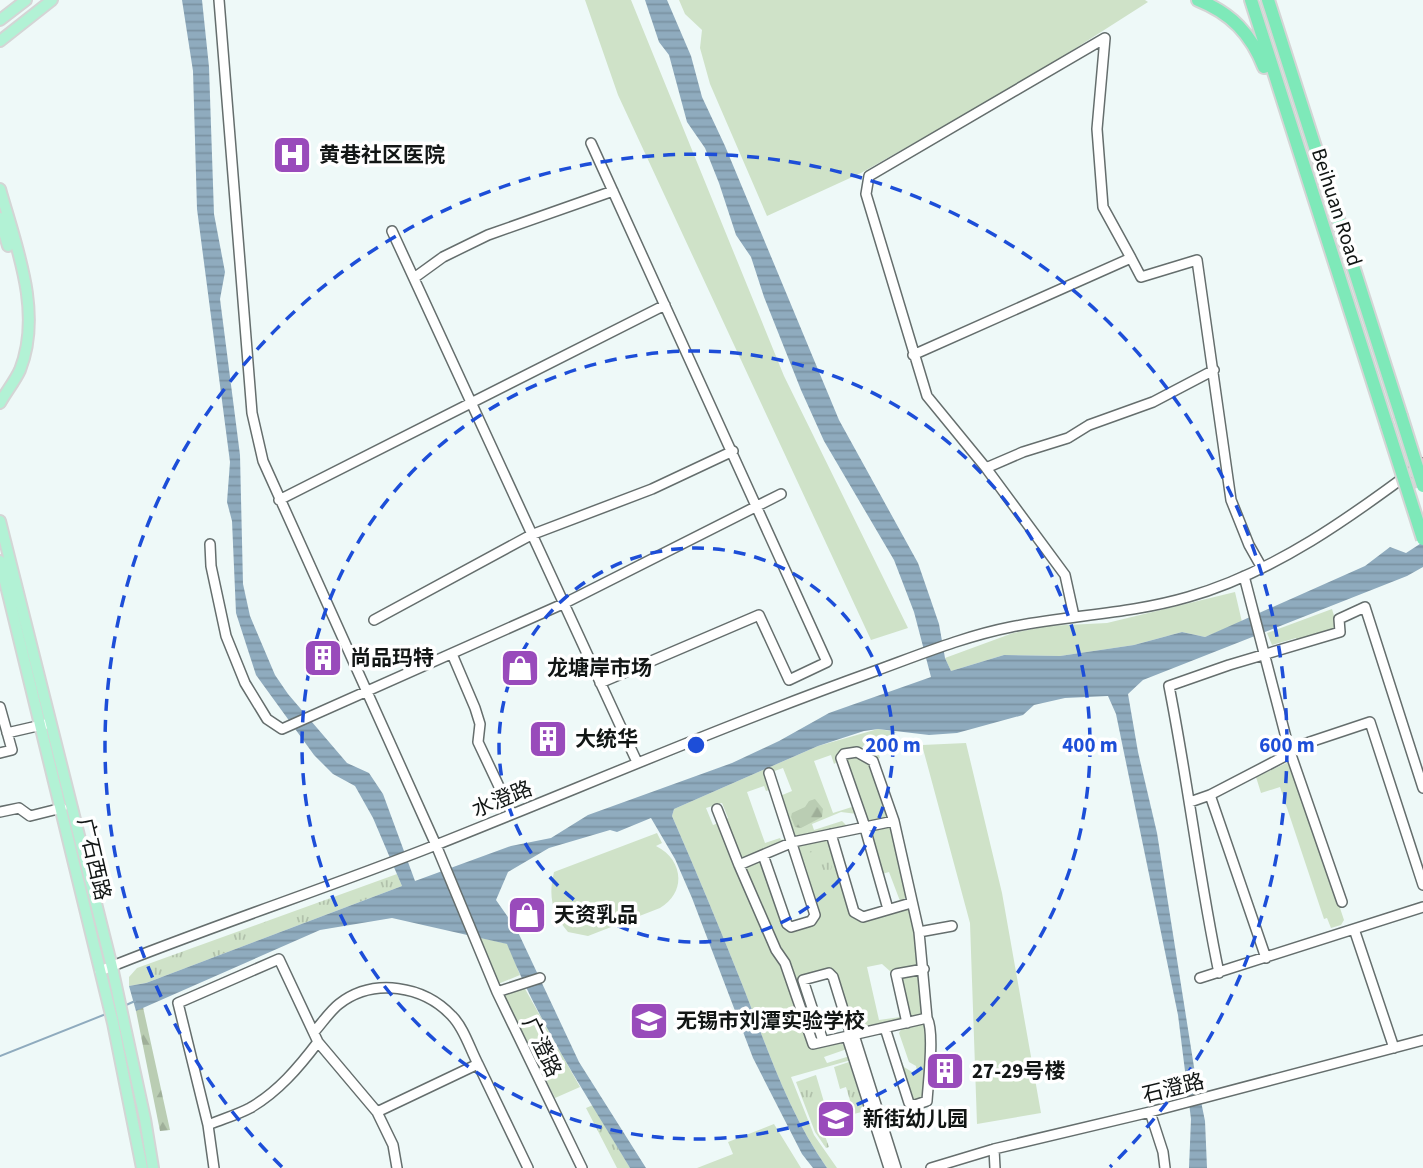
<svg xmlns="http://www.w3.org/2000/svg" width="1423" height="1168" font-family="'Source Sans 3','Noto Sans SC',sans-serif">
	<defs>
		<pattern id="forest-firs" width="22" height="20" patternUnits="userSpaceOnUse" patternTransform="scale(1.75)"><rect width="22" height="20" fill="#bacdb3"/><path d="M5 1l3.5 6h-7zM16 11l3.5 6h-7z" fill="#9faf99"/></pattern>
		<pattern id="park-tufts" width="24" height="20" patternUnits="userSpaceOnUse" patternTransform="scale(1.75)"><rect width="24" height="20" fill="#cfe2c8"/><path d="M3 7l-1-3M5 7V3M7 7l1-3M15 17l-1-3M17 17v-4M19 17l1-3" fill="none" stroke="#b1c1ab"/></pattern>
		<pattern id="water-rules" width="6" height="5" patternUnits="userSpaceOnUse" patternTransform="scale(1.75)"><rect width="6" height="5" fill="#8fabbe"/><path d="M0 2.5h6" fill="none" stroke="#7a92a2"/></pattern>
	</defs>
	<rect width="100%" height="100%" fill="#eef9f8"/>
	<path fill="#cfe2c8" d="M585,0H631L784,376L908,628L871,640L618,95Z
		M679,0H1145L1148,2L1029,78L861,173L767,216L710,84L700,48L702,30L685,14Z
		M1235,592L1242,622L1205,637L1182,632L1134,645L1060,656L1004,655L951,671L945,658L1013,633L1047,626L1107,623Z
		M1332,609L1338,629L1298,642L1296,638L1272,645L1267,633Z
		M878,729L897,732L875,741L880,758L876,759L866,742L860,751L856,749L834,764L831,755L814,761L833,813L855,806L857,814L841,812L812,824L814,830L842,821L846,825L844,827L799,837L795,835L780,796L792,791L783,768L766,774L772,789L766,791L764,786L747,792L765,843L780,838L781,840L788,838L789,840L741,858L723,820L728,818L722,803L706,808L713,825L719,823L781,965L811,1047C823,1045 839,1036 847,1049L824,1057L827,1063L850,1056L851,1060L791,1077L814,1135L837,1168H827C789,1114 768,1050 744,989C721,931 697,873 672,816L674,809L818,746Z
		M966,743L1002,893L1041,1113L977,1124L970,923L922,745Z
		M855,753L871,763L888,817L886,819L868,822L865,819L845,757Z
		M1291,761L1344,920L1341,925L1331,928L1327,918L1324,919L1280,787L1261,793L1256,777Z
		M885,827L891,828L906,896L904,900L900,901L889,872L882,874C885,884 892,896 889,905L868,834L873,829Z
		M657,833L662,843L656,846C683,859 687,892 660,908L588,936L568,932C552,914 548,896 554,872Z
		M826,839L829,840L853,916L908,907L914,925L919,967L891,972L882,964L867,967L879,1020L900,1017L902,1021L855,1030L852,1028L829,971L797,988L774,940L746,868L748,864L760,861L785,926L815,920L797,848L799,845Z
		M477,937L508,944L520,975L498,984Z
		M919,974L922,1014L909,1018L899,977Z
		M524,987L580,1087L555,1098L504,995Z
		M923,1024L927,1026L924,1100L914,1102L911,1099L891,1035L904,1067L912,1072L917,1071L916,1066L909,1062L899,1033L902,1028Z
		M774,1124L801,1168H697L733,1154L728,1142Z"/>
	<path fill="url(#forest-firs)" d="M815,799L823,809L822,817L801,828L795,827L791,817L792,813L805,807L809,801Z
		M143,1007L170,1130L160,1131L136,1011Z"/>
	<path fill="url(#park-tufts)" d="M811,851C820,852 828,857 832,865L830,874L820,875L809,870L804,856Z
		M397,874L402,886L146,983L129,986V977L137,968Z
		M849,1062L865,1111L854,1114L846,1087L840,1089L834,1067Z
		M816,1075L824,1102L830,1100L839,1128L824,1133L829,1147L826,1148L815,1132L796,1082Z
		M593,1105L630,1168H617L586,1108Z"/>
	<path fill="url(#water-rules)" d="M182,0H202L209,67L214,214L225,272L220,299L240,455L243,584L250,616L275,675L288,694L347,763L369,773L383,794L415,881L511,846L551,838L588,815L732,763L779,741L829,713L931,677L914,612L894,560L824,441L801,390L764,297L751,257L736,235L719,183L705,148L687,122L669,55L659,42L645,0H667L691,56L702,97L725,146L839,420L918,563L939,624L945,658L951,671L1004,655L1060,656L1134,645L1182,632L1205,637L1365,566L1390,547L1406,553L1423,542V567L1407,576L1143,680L1128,694L1138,752L1157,833L1194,1067L1205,1121L1207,1168H1189L1191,1119L1178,1015L1116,714L1108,696L1065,698L1034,705L1023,715L957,733L929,735L878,729L864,731L818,746L674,809L672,816C697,873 721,931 744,989C768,1050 789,1114 827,1168H813L802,1154L753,1058L692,898L675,859L651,818L617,832L610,830L549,848L508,872L496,900L517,930L579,1062L646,1168H630C586,1094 539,1024 507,944L392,918L320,930L136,1011L129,986L146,983L402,886L373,818L355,786L333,774L314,755L256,675L236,613L232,521L227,502L230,462L197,209L193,71Z"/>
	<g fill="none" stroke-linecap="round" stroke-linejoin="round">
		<path stroke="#8fabbe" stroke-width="2" d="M124,1006L135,1001
			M0,1056L106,1014"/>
		<g stroke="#656e6d" stroke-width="12">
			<path id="minor" d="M219,0L252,413L263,461L436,845L497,992L582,1168
				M591,143L827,662L789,680L759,615L600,683
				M392,231L637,762
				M414,278L443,257L488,235L613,191
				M913,355L1131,258L1141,277L1197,260L1231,500L1249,545L1262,568
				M986,468L1023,452L1068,438L1089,425L1153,402L1214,370
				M279,500L665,305
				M210,544L211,566L226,636L245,683L267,719L282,729L565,603L781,494
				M1244,576L1289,749L1342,902
				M1074,616L1065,575L986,468L927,396L866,194L869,176L1105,38L1097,129L1103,207L1131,258
				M374,620L531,535L652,489L733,451
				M452,654L475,708L480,724L478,742L512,814
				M0,707L12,750L0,753
				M7,733L46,724
				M1289,749L1370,722L1423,885
				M1210,795L1266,958
				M1190,802L1210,795L1291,753
				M717,809L739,865
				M0,812L19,808L30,816L62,808
				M894,821L919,932L927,1018L813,1044L785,963L776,950L739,865L793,842Z
				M831,834L854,912L863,917L911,903
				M763,855L787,924L791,927L811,921L815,915L769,773
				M888,909L863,821L841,758L844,754L857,752L873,761L894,821
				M1354,929L1394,1048
				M919,932L952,926
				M100,971C211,926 325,889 436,845C582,787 727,724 875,671C919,655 965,636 1011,627C1070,615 1130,614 1188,597C1275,572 1351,517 1423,463
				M1219,973C1199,878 1188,782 1169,686L1229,665L1340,632L1339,619L1365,607L1423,788
				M1200,978L1423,907
				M497,992L540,978
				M907,1023L896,974L924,969
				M885,1028L909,1103L915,1105L927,1101C928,1083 935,1032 927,1018
				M314,1032C322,1023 330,1011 339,1004C374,977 424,986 452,1016C464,1028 470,1049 478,1064L377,1112
				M854,1035L896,1168
				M847,1037L889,1168
				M823,1041L803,980L829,973L833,977L851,1035
				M318,1042C299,1067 278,1092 250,1108C237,1115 222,1119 208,1125L178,1003L279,959L318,1042L377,1112L393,1145L397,1168
				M478,1064L528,1168
				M1150,1112L1163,1152L1165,1168
				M208,1125L214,1168
				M994,1149L995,1168
				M931,1168L994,1149L1150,1112L1423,1040"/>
		</g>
		<g stroke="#d4d5d5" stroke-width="14">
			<path id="major" d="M0,20L26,0
				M0,41L52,0
				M0,189C16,246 43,312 20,370C15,381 6,392 0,403
				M0,218L8,246
				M0,521L112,967L145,1119L153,1168
				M0,561L113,1023L142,1168"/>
		</g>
		<g stroke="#d4d5d5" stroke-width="16">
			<path id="highway" d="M1198,0C1231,13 1251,34 1264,67
				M1251,0L1387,426
				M1268,0L1401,416"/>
		</g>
		<use href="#minor" stroke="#fff" stroke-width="9"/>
		<use href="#major" stroke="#b2f2d5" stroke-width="10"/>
		<use href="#highway" stroke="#7ee9b9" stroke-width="12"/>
		<g stroke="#d4d5d5" stroke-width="16" stroke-linecap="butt">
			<path id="highway-bridge" d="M1401,416L1423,486
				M1387,426L1423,539"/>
		</g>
		<use href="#highway-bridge" stroke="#7ee9b9" stroke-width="12"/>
	</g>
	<g fill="none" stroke="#1d4ed8" stroke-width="3.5" stroke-dasharray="12 9">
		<circle cx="696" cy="745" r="197"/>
		<circle cx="696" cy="745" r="394"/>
		<path d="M282 1167A591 591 0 1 1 1110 1167"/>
	</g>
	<defs>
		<g id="hospital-square" transform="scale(2.0125)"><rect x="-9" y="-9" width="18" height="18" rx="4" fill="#994bbb" stroke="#fff"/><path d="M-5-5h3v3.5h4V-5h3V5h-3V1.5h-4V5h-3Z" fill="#fff"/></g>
		<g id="building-square" transform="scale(2.0125)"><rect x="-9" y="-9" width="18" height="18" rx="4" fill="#994bbb" stroke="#fff"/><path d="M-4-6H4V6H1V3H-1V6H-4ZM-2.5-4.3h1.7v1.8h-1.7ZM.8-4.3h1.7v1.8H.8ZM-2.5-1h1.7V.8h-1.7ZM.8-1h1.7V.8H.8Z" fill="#fff"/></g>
		<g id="shop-square" transform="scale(2.0125)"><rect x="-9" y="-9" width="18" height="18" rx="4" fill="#994bbb" stroke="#fff"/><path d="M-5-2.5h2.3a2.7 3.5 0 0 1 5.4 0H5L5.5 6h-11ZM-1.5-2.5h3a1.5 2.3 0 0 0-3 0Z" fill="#fff"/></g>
		<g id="school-square" transform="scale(2.0125)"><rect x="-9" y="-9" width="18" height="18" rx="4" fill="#994bbb" stroke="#fff"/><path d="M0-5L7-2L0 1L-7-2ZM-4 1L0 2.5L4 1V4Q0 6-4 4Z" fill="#fff"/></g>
	</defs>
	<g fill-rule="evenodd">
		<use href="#hospital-square" x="292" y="155"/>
		<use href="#building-square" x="323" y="658"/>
		<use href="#shop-square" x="520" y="668"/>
		<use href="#building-square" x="548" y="739"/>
		<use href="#shop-square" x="527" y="915"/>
		<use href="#school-square" x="649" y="1021"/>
		<use href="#building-square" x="945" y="1071"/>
		<use href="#school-square" x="836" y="1119"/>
	</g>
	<g text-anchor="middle" stroke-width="7" stroke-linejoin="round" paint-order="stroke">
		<g font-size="21" font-weight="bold" fill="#121615" stroke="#fff" text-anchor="start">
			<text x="319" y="162">黄巷社区医院</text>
			<text x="350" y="665">尚品玛特</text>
			<text x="547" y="675">龙塘岸市场</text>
			<text x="575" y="746">大统华</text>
			<text x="554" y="922">天资乳品</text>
			<text x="676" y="1028">无锡市刘潭实验学校</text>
			<text x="972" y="1078">27-29号楼</text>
			<text x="863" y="1126">新街幼儿园</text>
		</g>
		<g font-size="21" fill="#121615" stroke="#fff">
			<text transform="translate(1337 207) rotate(72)" y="7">Beihuan Road</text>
			<text transform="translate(502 799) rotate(-22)" y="7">水澄路</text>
			<text transform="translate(94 859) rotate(77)" y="7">广石西路</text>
			<text transform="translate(542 1047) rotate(65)" y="7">广澄路</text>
			<text transform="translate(1173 1088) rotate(-14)" y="7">石澄路</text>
		</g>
	</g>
	<circle cx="696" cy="745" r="10" fill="#1d4ed8" stroke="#fff" stroke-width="3.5"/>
	<g font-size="21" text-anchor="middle" font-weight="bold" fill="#1d4ed8" stroke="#fff" stroke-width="7" stroke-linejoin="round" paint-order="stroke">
		<text x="893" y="752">200 m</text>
		<text x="1090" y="752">400 m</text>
		<text x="1287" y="752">600 m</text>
	</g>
</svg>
